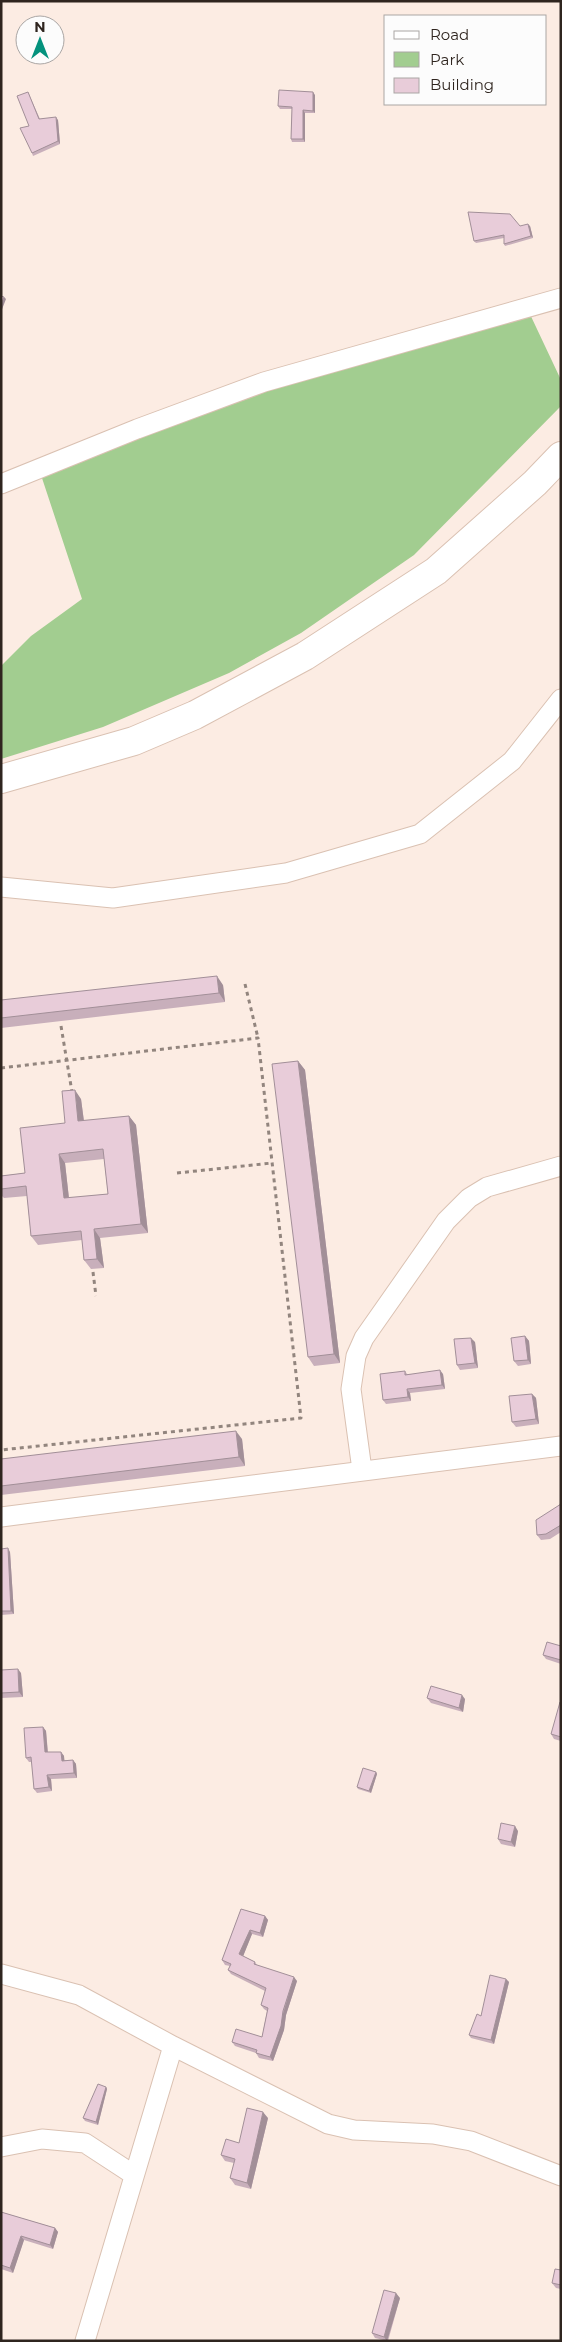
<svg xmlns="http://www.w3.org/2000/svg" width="562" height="2342" font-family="Montserrat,sans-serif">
	<rect width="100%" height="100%" fill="#fcece3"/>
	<path fill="#a2cd90" d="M528,310L561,380V406L414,555L301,633L229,673L103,727L1,759V666L31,636L82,599L40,472L270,385Z"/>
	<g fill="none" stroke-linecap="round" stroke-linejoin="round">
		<g stroke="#dac1b2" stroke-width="21">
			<path id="minor" d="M1,484L137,429L264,382L561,298
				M1,887L113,898L286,873L420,834L512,761L561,699
				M362,1470L351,1389L356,1356L364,1338L446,1221L469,1198L487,1187L561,1166
				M1,1517L561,1446
				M1,1974L79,1995L173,2046L328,2124L354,2130L433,2134L471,2141L561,2176
				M1,2147L42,2139L85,2143L134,2175
				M85,2341L173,2046"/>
		</g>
		<g stroke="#dac1b2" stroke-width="30">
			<path id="highway" d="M1,779L134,741L195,715L305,656L436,571L535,483L561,456"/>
		</g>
		<path stroke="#92857e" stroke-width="3" stroke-dasharray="4 4" stroke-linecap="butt" d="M245,984L258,1038
			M61,1026L72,1092
			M1,1068L258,1038L301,1418L1,1450
			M177,1173L272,1163
			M93,1272L96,1296"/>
		<use href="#minor" stroke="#fff" stroke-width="19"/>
		<use href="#highway" stroke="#fff" stroke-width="28"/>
	</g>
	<path fill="#c8afbb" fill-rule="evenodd" d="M28,92L40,119L58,120L60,144L33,156L32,153L29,126Z
		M315,95V113H305V142H292L291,139L292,109H280L278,106Z
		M520,226H530L533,238L505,246L504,244V238L476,243L474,241Z
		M223,985L225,1002L1,1028V1000Z
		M298,1061L305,1070L340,1363L314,1366L308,1357Z
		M81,1099L84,1121L129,1116L136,1125L148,1233L100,1238L104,1268L91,1269L84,1260L82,1240L38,1245L31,1236L27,1196L4,1198L1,1195V1176L25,1173L65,1123ZM104,1159L108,1194L69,1198L65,1163Z
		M525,1336L529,1341L531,1364L518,1366L514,1361Z
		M475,1342L478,1368L460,1370L457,1365Z
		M405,1371L407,1374H443L445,1389L410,1393L411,1401L386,1404L383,1400Z
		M532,1394L536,1398L539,1424L516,1427L512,1422Z
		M242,1439L245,1466L1,1495V1459Z
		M561,1504V1532L550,1539L541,1540L537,1535Z
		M1,1549L10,1552L14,1614L1,1615Z
		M561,1646V1664L546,1659L543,1655Z
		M1,1670L21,1673L23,1697L1,1698Z
		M427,1698L465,1699L463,1712L431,1703Z
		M561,1703V1741L554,1739L551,1734Z
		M43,1727L46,1731L48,1752H61L64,1756V1760H73L76,1764L77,1778L51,1779L52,1791L37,1793L34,1789L32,1762H29L26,1758Z
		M376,1772L377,1774L371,1793L358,1789L357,1787Z
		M518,1831L515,1847L501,1844L498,1839Z
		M241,1909L265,1916L268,1920L263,1937L252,1934L243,1956L255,1962L257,1965L297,1981L286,2015L284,2030L273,2061L259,2058L256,2053L235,2046L232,2042L262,2037L267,2011L264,2009L261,2005L265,1991L231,1974L228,1970L230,1966L225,1965L222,1960Z
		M506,1979L509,1982L494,2044L471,2038L469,2035L481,2016Z
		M106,2087L107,2089L98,2125L85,2121L83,2118Z
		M268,2118L251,2189L235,2185L230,2178L234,2163L225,2161L221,2155L239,2143Z
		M1,2212L55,2228L58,2232L53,2249L24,2240L13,2273L1,2269Z
		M561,2270V2289L556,2288L552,2283Z
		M400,2298L388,2341L375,2338L372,2333Z"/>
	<path fill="#a28f98" d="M313,92L315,95V113L313,111Z
		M303,110L305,113V142L303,139Z
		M56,117L58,120L60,144L58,141Z
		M528,224L530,226L533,238L531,236Z
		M4,297L6,299L1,312V305Z
		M217,976L223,985L225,1002L219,993Z
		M298,1061L305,1070L340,1363L334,1354Z
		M75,1090L81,1099L85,1130L78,1121Z
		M129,1116L136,1125L148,1233L141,1224Z
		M59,1154L65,1163L70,1208L64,1198Z
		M94,1229L100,1238L104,1268L97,1259Z
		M525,1336L529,1341L531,1364L528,1360Z
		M471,1338L475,1342L478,1368L475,1363Z
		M440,1370L443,1374L445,1389L442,1385Z
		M407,1389L410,1393L411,1401L408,1397Z
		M532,1394L536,1398L539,1424L536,1419Z
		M236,1431L242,1439L245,1466L239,1457Z
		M8,1548L10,1552L14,1614L11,1611Z
		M18,1669L21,1673L23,1697L19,1692Z
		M462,1695L465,1699L463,1712L459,1708Z
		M43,1727L46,1731L48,1757L45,1752Z
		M61,1752L64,1756L65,1765L62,1761Z
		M73,1760L76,1764L77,1778L74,1773Z
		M376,1772L377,1774L371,1793L369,1791Z
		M47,1775L51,1779L52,1791L49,1787Z
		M515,1826L518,1831L515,1847L511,1842Z
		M265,1916L268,1920L263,1937L260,1933Z
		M250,1930L252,1934L242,1959L239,1954Z
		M294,1977L297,1981L286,2015L284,2030L273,2061L270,2057Z
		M506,1979L509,1982L494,2044L491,2040Z
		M106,2087L107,2089L98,2125L96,2122Z
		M263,2112L268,2118L251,2189L247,2183Z
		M55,2228L58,2232L53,2249L50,2245Z
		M21,2236L24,2240L13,2273L10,2268Z
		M396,2293L400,2298L387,2341L384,2337Z"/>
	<path fill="#e8ccd9" stroke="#a28f98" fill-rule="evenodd" d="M279,90L313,92V111L303,110V139H291L292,107L278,106Z
		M28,92L39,119L56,117L58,141L32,153L20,128L29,126L17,96Z
		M468,212L510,214L520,226L528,224L531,236L504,244V235L474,241Z
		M1,296L4,297L1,305Z
		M217,976L219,993L1,1018V1000Z
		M298,1061L334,1354L308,1357L272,1064Z
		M75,1090L78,1121L129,1116L141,1224L94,1229L97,1259L84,1260L81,1231L31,1236L26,1186L1,1189V1176L25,1173L20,1128L65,1123L62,1091ZM103,1149L108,1194L64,1198L59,1154Z
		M525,1336L528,1360L514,1361L511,1338Z
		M471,1338L475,1363L457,1365L454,1339Z
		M440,1370L442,1385L407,1389L408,1397L383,1400L380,1374L405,1371V1375Z
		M532,1394L536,1419L512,1422L509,1396Z
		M236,1431L239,1457L1,1486V1459Z
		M561,1504V1525L546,1534L537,1535L536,1520Z
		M8,1548L11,1611H1V1549Z
		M547,1642L561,1646V1660L543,1655Z
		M18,1669L19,1692L1,1693V1670Z
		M431,1686L462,1695L459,1708L427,1698Z
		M560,1702L561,1703V1737L551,1734Z
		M43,1727L45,1752H61L62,1761L73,1760L74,1773L47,1775L49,1787L34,1789L31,1757L26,1758L24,1728Z
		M363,1768L376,1772L369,1791L357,1787Z
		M501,1823L515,1826L511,1842L498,1839Z
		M241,1909L265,1916L260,1933L250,1930L239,1954L255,1962L254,1964L294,1977L283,2011L281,2026L270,2057L256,2053L257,2050L232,2042L236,2029L262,2037L268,2008L261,2005L266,1988L228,1970L231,1964L222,1960Z
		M490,1975L506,1979L491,2040L469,2035L477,2014L481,2016Z
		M98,2084L106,2087L96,2122L83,2118Z
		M247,2108L263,2112L247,2183L230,2178L235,2159L221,2155L226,2139L239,2143Z
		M1,2212L55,2228L50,2245L21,2236L10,2268L1,2265Z
		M555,2269L561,2270V2285L552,2283Z
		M384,2290L396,2293L384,2337L372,2333Z"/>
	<rect width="562" height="2342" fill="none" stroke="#2f251f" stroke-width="5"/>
	<rect x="384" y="15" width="162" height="90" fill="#fcfcfc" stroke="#aaa6a4"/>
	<rect x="394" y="31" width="25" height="8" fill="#ffffff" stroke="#aaa6a4"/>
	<text x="430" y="40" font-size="15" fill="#2f251f">Road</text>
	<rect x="394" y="52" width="25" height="15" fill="#a2cd90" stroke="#aaa6a4"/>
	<text x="430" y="65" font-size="15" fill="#2f251f">Park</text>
	<rect x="394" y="78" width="25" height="15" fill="#e8ccd9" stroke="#aaa6a4"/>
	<text x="430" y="90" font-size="15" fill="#2f251f">Building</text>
	<g transform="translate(40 40)"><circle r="24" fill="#fcfcfc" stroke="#aaa6a4"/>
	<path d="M0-4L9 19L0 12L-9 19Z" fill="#04927d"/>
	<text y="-8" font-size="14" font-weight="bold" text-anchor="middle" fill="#2f251f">N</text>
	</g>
</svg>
